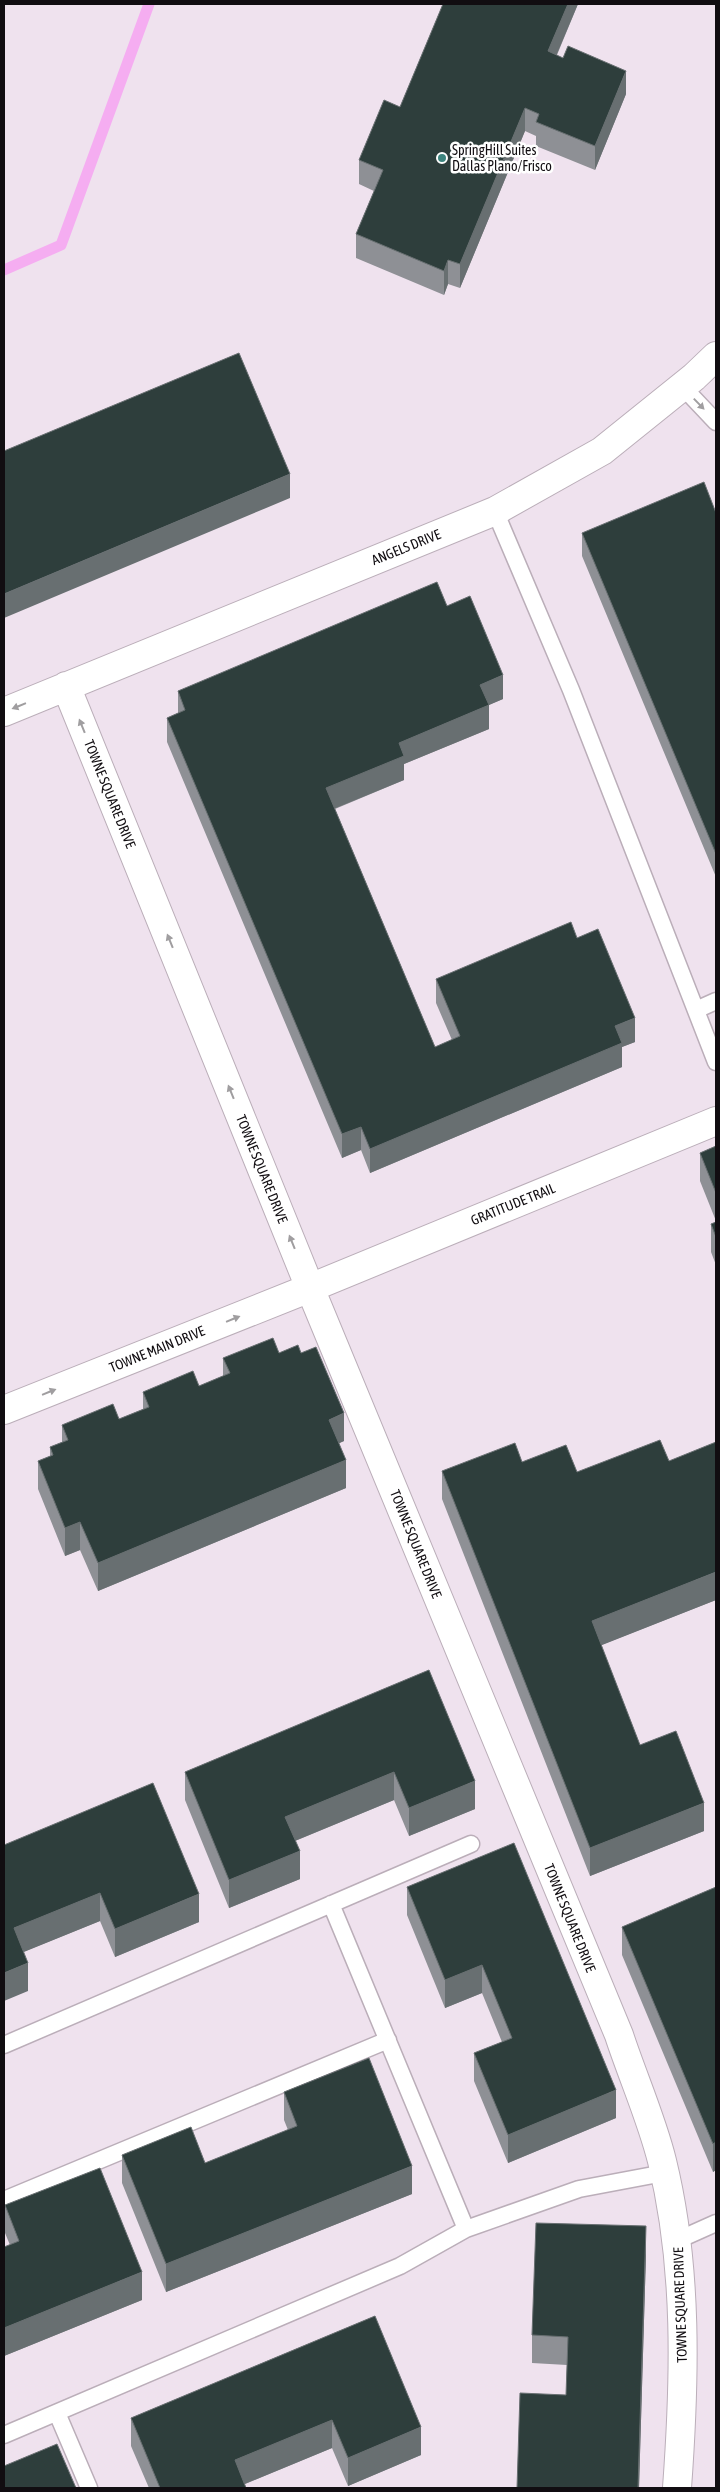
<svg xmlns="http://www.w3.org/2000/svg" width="720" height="2492" font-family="'Asap Condensed',sans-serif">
	<rect width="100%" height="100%" fill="#efe2ee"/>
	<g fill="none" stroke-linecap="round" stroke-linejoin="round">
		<path stroke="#f5adf1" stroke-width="11" d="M4,270L61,245L149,4"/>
		<g stroke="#bbaeb9" stroke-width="19">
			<path id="lane" d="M682,386L716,422
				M495,511L571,690L716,1062
				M696,1010L716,1001
				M331,1904L466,2229
				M4,2045L471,1844
				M4,2200L388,2040
				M678,2240L716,2223
				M57,2413L89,2488
				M4,2435L400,2266L466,2229L579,2189L664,2173"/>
		</g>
		<g stroke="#bbaeb9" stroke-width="30">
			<path id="street" d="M66,686L310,1288L619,2035C632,2075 652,2120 662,2161C688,2267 685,2379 677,2488
				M4,712L495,511L602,451L694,377L716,356
				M4,1410L310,1288L716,1121"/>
		</g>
		<use href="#lane" stroke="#fff" stroke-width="16"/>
		<use href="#street" stroke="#fff" stroke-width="28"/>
	</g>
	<path fill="#8e9095" d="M443,4H578L557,55L626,94L595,170L536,146V136L525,131L460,288L448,284L444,295L356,258V234L374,191L359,184V160L400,107Z
		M716,513V877L582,556V533Z
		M447,606L503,699L488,705L489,729L404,764V780L335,809L435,1047L452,1040L436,1003V979L577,938L635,1042L622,1047V1067L370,1173L361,1150L342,1158L167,742V718L178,713V691Z
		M716,1146V1221L700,1181V1153Z
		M716,1222V1265L711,1252V1224Z
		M279,1353L344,1441L339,1443L346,1488L98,1591L80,1550L65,1556L38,1489V1461L50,1456V1447L62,1442V1425L119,1419L143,1409V1392L199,1386L223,1376V1358Z
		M522,1462L577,1472L716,1600L601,1645L640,1745L704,1831L590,1876L442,1499V1471Z
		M429,1670L475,1809L409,1836L394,1800L295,1841L300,1879L229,1908L185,1800V1772Z
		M514,1843L616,2118L508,2163L474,2081V2053L502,2042L482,1993L445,2008L407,1915V1887Z
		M4,1845L199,1922L115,1957L100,1921L23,1952L28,1991Z
		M716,1887V2170L713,2172L622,1955V1927Z
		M284,2092L412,2194L166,2292L122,2183V2155L205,2163L288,2130L284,2120Z
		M5,2205L142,2300L4,2356V2247L10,2245L5,2233Z
		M646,2254L639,2488H517L566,2395L567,2365L532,2363V2335Z
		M375,2316L421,2455L348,2486L332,2448L245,2484L246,2488H149L131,2446V2418Z"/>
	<path fill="#686f71" d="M568,4H578L548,75V51Z
		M626,71V94L595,170V146Z
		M525,108V131L460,288V264Z
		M448,260V284L444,295V271Z
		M290,474V498L4,618V594Z
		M503,675V699L480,709V685Z
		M489,705V729L404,764V780L326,812V788L399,743Z
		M635,1018V1042L622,1047V1067L370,1173V1149L615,1026Z
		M361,1127V1150L342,1158V1134Z
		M344,1413V1441L329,1448V1420Z
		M346,1460V1488L98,1591V1563Z
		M80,1522V1550L65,1556V1528Z
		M716,1572V1600L592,1649V1621Z
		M394,1772V1800L285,1845V1817Z
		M475,1781V1809L409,1836V1808Z
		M704,1803V1831L590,1876V1848Z
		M300,1851V1879L229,1908V1880Z
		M100,1893V1921L14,1956V1928Z
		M199,1894V1922L115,1957V1929Z
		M28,1963V1991L4,2001V1973Z
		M482,1965V1993L445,2008V1980Z
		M616,2090V2118L508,2163V2135Z
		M716,2142V2170L713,2172V2144Z
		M412,2166V2194L166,2292V2264Z
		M646,2226V2254L639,2488H638Z
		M142,2272V2300L4,2356V2328Z
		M332,2420V2448L235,2488V2460Z
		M421,2427V2455L348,2486V2458Z"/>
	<path fill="#2e3e3c" stroke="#686f71" d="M443,4H568L548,51L563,58L568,46L626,71L595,146L536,122L539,114L525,108L460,264L448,260L444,271L356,234L383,170L359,160L384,100L400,107Z
		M239,353L290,474L4,594V451Z
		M704,482L716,513V854L582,533Z
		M437,582L447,606L470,596L503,675L480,685L489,705L399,743L404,756L326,788L435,1047L460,1036L436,979L571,922L577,938L598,929L635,1018L615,1026L622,1043L370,1149L361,1127L342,1134L167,718L185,710L178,691Z
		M716,1146V1193L700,1153Z
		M716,1222V1237L711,1224Z
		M273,1338L279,1353L298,1345L301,1353L316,1347L344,1413L329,1420L346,1460L98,1563L80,1522L65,1528L38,1461L53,1455L50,1447L68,1440L62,1425L113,1404L119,1419L149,1407L143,1392L193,1371L199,1386L230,1373L223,1358Z
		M660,1440L669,1461L716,1442V1572L592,1621L640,1745L676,1731L704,1803L590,1848L442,1471L515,1443L522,1462L566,1445L577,1472Z
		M429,1670L475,1781L409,1808L394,1772L285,1817L300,1851L229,1880L185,1772Z
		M153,1783L199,1894L115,1929L100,1893L14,1928L28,1963L4,1973V1845Z
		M514,1843L616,2090L508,2135L474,2053L512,2038L482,1965L445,1980L407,1887Z
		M716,1887V2142L713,2144L622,1927Z
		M369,2058L412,2166L166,2264L122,2155L191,2127L205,2163L297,2126L284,2092Z
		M100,2168L142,2272L4,2328V2247L19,2241L5,2205Z
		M536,2223L646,2226L638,2488H517L520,2393L566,2395L568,2337L532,2335Z
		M375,2316L421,2427L348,2458L332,2420L235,2460L246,2488H160L131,2418Z
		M57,2444L76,2488H4V2466Z"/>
	<defs><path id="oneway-solid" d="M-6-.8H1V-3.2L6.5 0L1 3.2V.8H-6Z" transform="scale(1.25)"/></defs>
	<g fill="#a09ea0">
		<use href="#oneway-solid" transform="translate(699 404) rotate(46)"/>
		<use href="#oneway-solid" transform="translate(19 706) rotate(158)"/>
		<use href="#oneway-solid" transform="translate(82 726) rotate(-112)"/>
		<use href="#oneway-solid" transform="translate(170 941) rotate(-112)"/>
		<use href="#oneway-solid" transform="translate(231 1092) rotate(-112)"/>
		<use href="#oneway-solid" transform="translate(292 1242) rotate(-112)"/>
		<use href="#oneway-solid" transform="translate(233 1319) rotate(-22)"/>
		<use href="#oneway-solid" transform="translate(49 1392) rotate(-22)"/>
	</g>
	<circle fill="#3d847e" stroke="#fff" stroke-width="2" cx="442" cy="158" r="5"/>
	<g text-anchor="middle" stroke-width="5" stroke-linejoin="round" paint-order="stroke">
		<g font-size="14" fill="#110d11" stroke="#fff" text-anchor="start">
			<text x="452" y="155">SpringHill Suites<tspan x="452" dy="16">Dallas Plano/Frisco</tspan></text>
		</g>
		<g font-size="14" fill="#110d11" stroke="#fff">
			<text transform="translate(406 547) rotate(-22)" y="5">ANGELS DRIVE</text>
			<text transform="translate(110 794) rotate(68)" y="5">TOWNE SQUARE DRIVE</text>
			<text transform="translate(262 1169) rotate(68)" y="5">TOWNE SQUARE DRIVE</text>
			<text transform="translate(513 1204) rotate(-22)" y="5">GRATITUDE TRAIL</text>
			<text transform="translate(157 1349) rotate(-22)" y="5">TOWNE MAIN DRIVE</text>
			<text transform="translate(416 1544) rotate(68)" y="5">TOWNE SQUARE DRIVE</text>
			<text transform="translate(570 1918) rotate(68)" y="5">TOWNE SQUARE DRIVE</text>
			<text transform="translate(680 2305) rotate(-92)" y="5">TOWNE SQUARE DRIVE</text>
		</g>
	</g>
	<rect width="720" height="2492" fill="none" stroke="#110d11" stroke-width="10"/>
</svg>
